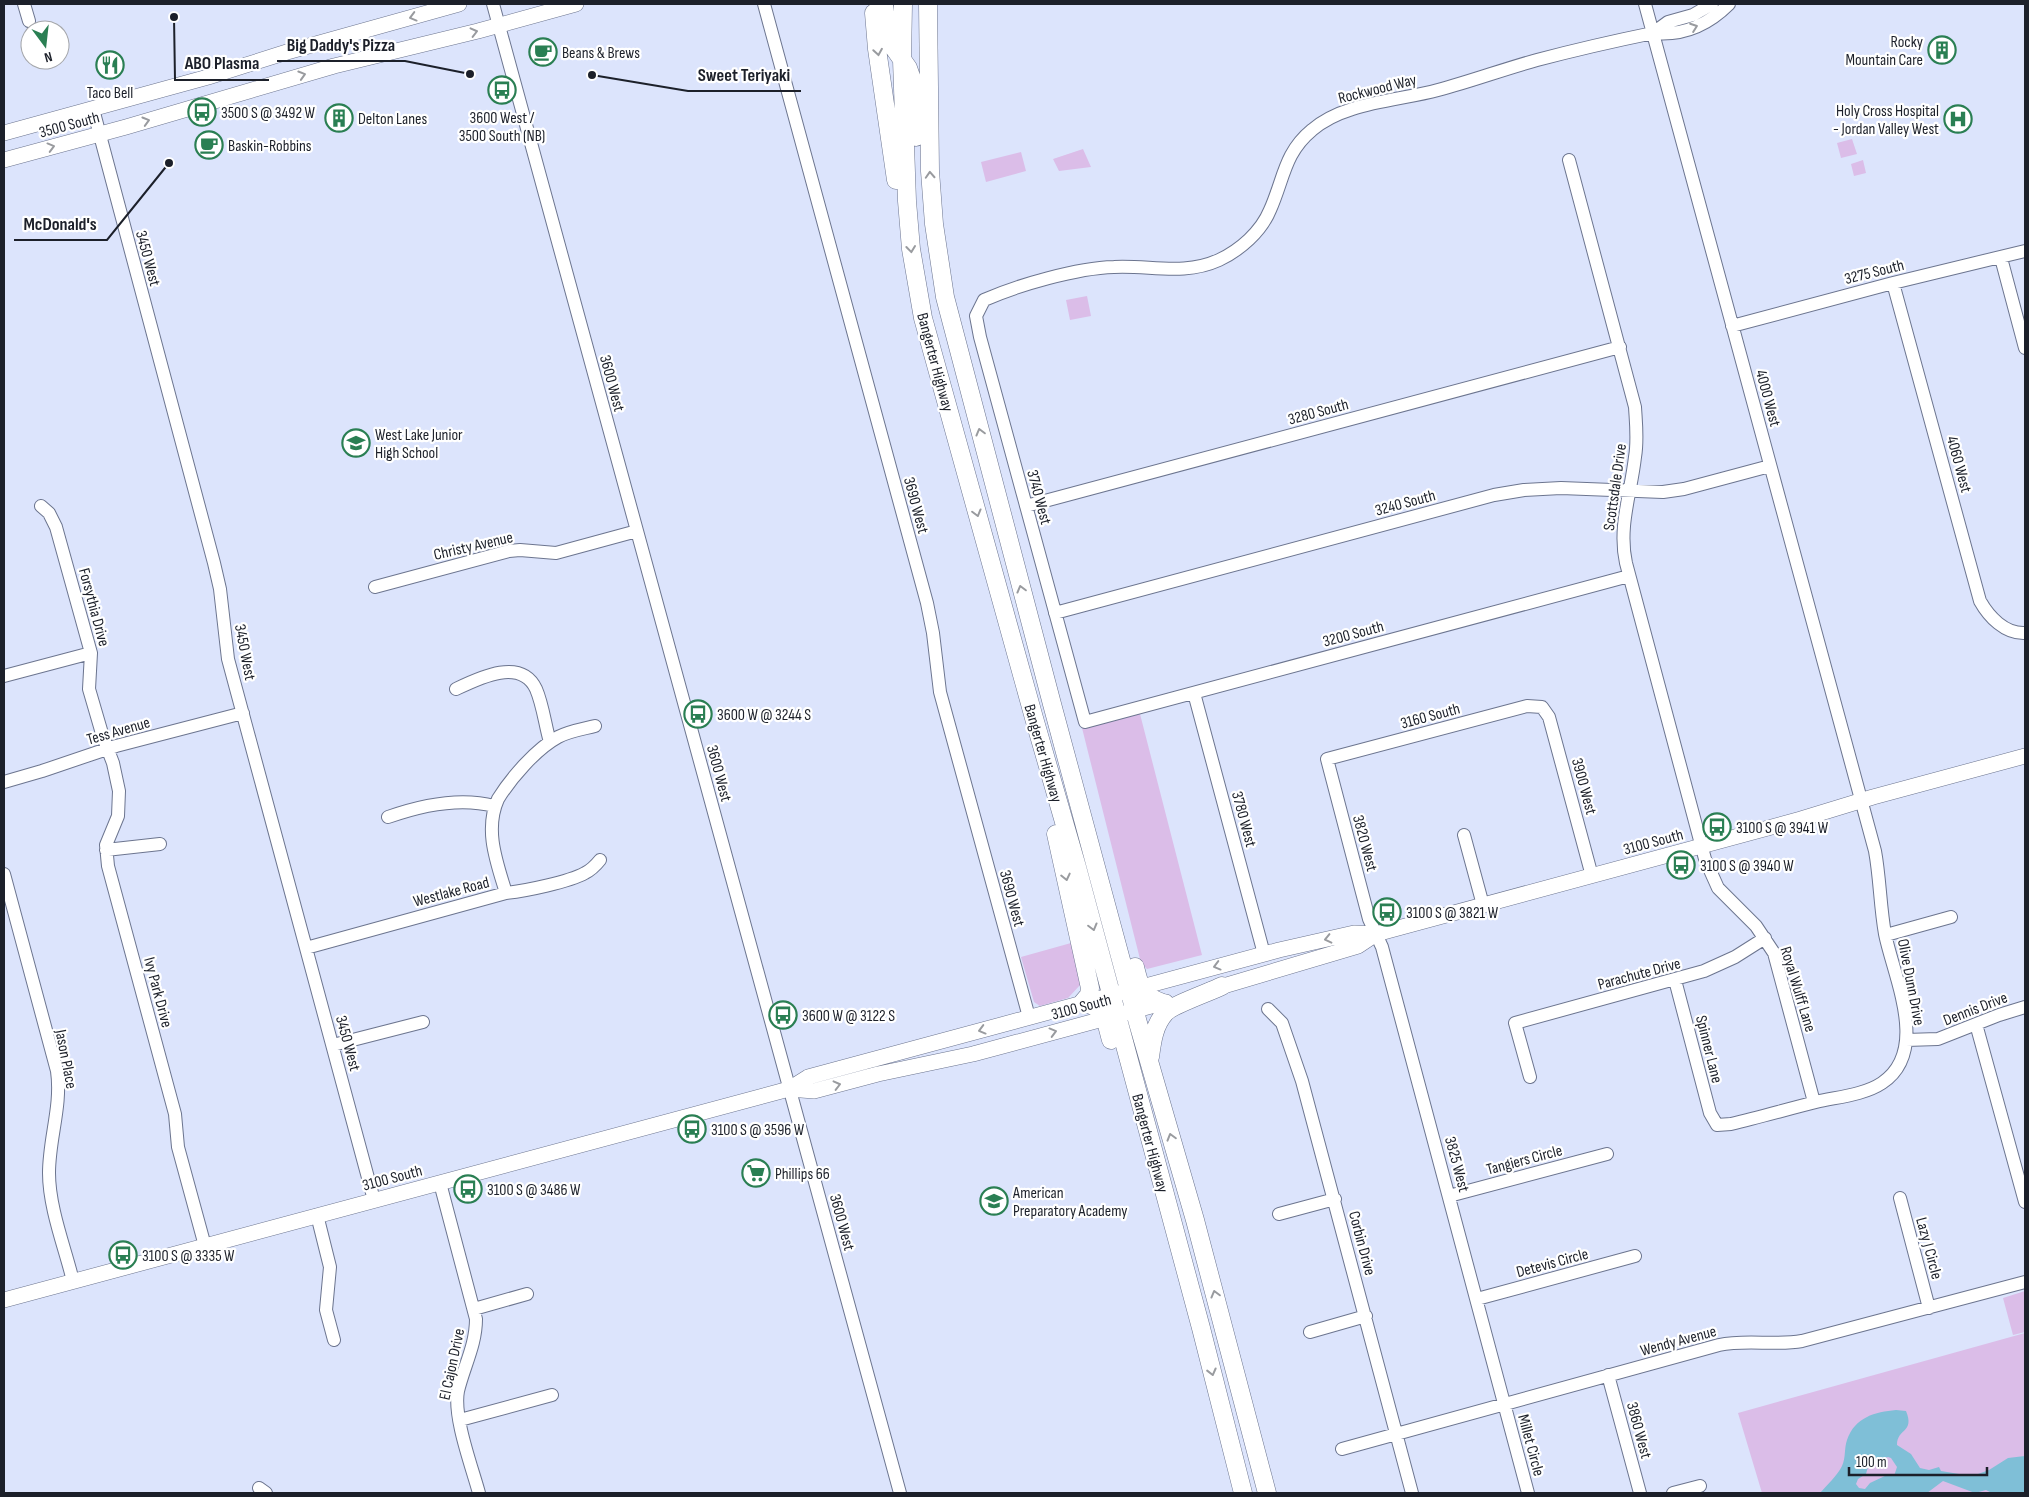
<svg xmlns="http://www.w3.org/2000/svg" width="2029" height="1497" font-family="'Sofia Sans Condensed',sans-serif">
	<rect width="100%" height="100%" fill="#dce4fc"/>
	<path fill="#dbbde8" d="M1852,139L1857,154L1841,158L1837,143Z
		M1083,149L1091,167L1059,171L1053,159Z
		M1021,152L1026,171L986,182L981,162Z
		M1863,160L1866,173L1854,176L1851,164Z
		M1087,296L1091,316L1070,320L1066,300Z
		M1140,714L1202,955L1147,969L1141,963L1082,728Z
		M1071,943L1082,983L1068,998L1040,1006L1034,1002L1021,957Z
		M2025,1291V1332L2013,1335L2003,1298Z
		M2025,1333V1493H1762L1738,1413Z"/>
	<path fill="#7fbfd7" fill-rule="evenodd" d="M1896,1410L1906,1411C1915,1433 1897,1428 1897,1445L1911,1454L1920,1468L1929,1470L1939,1467L1941,1471L1959,1474H1978L1989,1470L2008,1458L2025,1456V1492L1992,1493L1986,1490L1975,1493L1943,1481L1927,1493H1820C1827,1485 1837,1476 1842,1466C1846,1457 1844,1449 1847,1440C1855,1417 1875,1412 1896,1410ZM1888,1457L1891,1458L1897,1467L1894,1476L1887,1475L1870,1483L1865,1489L1859,1488L1856,1484L1858,1479L1866,1474C1872,1454 1871,1462 1888,1457Z"/>
	<g fill="none" stroke-linecap="round" stroke-linejoin="round">
		<g stroke="#6c758f" stroke-width="14">
			<path id="minor" d="M24,4L29,21
				M493,4L900,1493
				M764,4L927,603L933,633L940,692L1029,1017
				M1645,4L1875,851C1880,878 1880,906 1885,934C1894,978 1930,1051 1882,1083C1864,1095 1837,1097 1816,1102C1788,1109 1760,1117 1731,1124L1717,1125L1710,1113L1675,980
				M1653,33L1668,22L1693,15L1712,4
				M93,109L214,563L220,589L228,659L374,1200
				M1569,160L1635,407C1636,424 1638,440 1635,457C1631,493 1618,527 1626,563L1705,859L1718,888L1756,926L1774,953L1814,1102
				M2001,258L2025,348
				M1893,283L1980,601C1989,617 2005,634 2025,633
				M1732,326L1893,283L2025,251
				M41,506L49,513L56,527L91,653L89,689L103,737L113,763L119,791L118,816L106,845L108,866L175,1114L178,1147L205,1246
				M1026,506L1620,347
				M1629,576L1085,722L980,337L976,316L984,300C1018,285 1077,268 1114,267C1150,265 1184,276 1219,260C1240,250 1261,232 1270,210C1284,179 1284,153 1312,130C1344,102 1398,101 1438,90C1472,81 1504,69 1537,60C1575,50 1614,41 1653,33C1683,36 1708,25 1729,4
				M375,587L509,551L520,550L556,553L637,531
				M1055,613L1494,495L1524,490L1561,488L1663,492L1684,489L1770,466
				M4,676L91,653
				M456,689C479,678 521,657 536,689C543,705 545,725 550,742
				M1194,693L1264,954
				M4,782L42,771L116,746L243,713
				M388,817C422,805 460,797 494,806
				M1464,835L1483,905
				M106,850L160,844
				M4,874L57,1071C62,1106 49,1138 49,1173C49,1208 65,1248 73,1281
				M506,893C497,863 484,830 498,799C511,778 536,749 558,737C569,731 583,729 595,726
				M1886,935L1951,917
				M306,948L506,893C525,891 569,882 585,873C591,870 596,865 600,860
				M1268,1009L1282,1023L1302,1081L1412,1493
				M1976,1024L2025,1202
				M1906,1040L1938,1039L1999,1015L2025,1007
				M333,1045L423,1022
				M1530,1077L1515,1023L1704,971L1735,957L1765,938
				M440,1183L476,1319C476,1345 464,1366 458,1391C453,1417 472,1467 479,1493
				M1449,1196L1607,1154
				M1900,1198L1929,1308
				M1279,1214L1335,1199
				M317,1215L330,1267L326,1310L334,1340
				M1477,1299L1635,1256
				M474,1309L527,1294
				M1310,1332L1366,1316
				M1608,1375L1640,1493
				M460,1420L552,1395
				M1342,1449L1719,1345C1747,1339 1774,1346 1802,1341L2025,1282
				M259,1488L266,1493
				M1528,1493L1382,947L1369,919L1327,759L1527,706L1542,707L1549,717L1592,876
				M1673,1493L1700,1486"/>
		</g>
		<g stroke="#6c758f" stroke-width="16">
			<path id="major" d="M4,133L208,77L287,52L459,4
				M4,160L126,127L334,66L478,31L576,4
				M1210,990L1358,946L1376,934
				M789,1089L814,1091L878,1074L973,1054L1166,1002
				M4,1300L789,1089L808,1077L1279,950L1354,933L1376,934L1801,819L1873,797L2025,756"/>
		</g>
		<g stroke="#6c758f" stroke-width="19">
			<path id="highway" d="M884,4L887,32L894,48L908,68L914,85L916,137
				M903,4L902,60L907,201L911,249L923,318L1034,718L1077,867L1201,1328L1243,1493
				M928,4L930,171L934,224L945,297L1052,704L1138,1023L1195,1220L1267,1493
				M874,13L877,49L896,180
				M1056,834L1090,988L1089,995L1083,1002C1106,1008 1105,1019 1111,1040
				M1135,967C1140,987 1141,996 1163,1003
				M1150,1057C1152,1042 1154,1025 1165,1013C1172,1005 1210,992 1222,986"/>
		</g>
		<use href="#minor" stroke="#fff" stroke-width="12"/>
		<use href="#major" stroke="#fff" stroke-width="15"/>
		<use href="#highway" stroke="#fff" stroke-width="18"/>
	</g>
	<defs><path id="oneway-chevron" d="M-2-3.5L2.5 0L-2 3.5" fill="none" stroke-width="1.6" stroke-linecap="round" stroke-linejoin="round" transform="scale(1.25)"/></defs>
	<g stroke="#999b9f">
		<use href="#oneway-chevron" transform="translate(413 17) rotate(165)"/>
		<use href="#oneway-chevron" transform="translate(1694 27) rotate(-20)"/>
		<use href="#oneway-chevron" transform="translate(474 32) rotate(-14)"/>
		<use href="#oneway-chevron" transform="translate(878 52) rotate(81)"/>
		<use href="#oneway-chevron" transform="translate(302 75) rotate(-17)"/>
		<use href="#oneway-chevron" transform="translate(146 121) rotate(-16)"/>
		<use href="#oneway-chevron" transform="translate(51 147) rotate(-15)"/>
		<use href="#oneway-chevron" transform="translate(930 175) rotate(-93)"/>
		<use href="#oneway-chevron" transform="translate(911 249) rotate(83)"/>
		<use href="#oneway-chevron" transform="translate(980 432) rotate(-105)"/>
		<use href="#oneway-chevron" transform="translate(977 513) rotate(75)"/>
		<use href="#oneway-chevron" transform="translate(1021 589) rotate(-105)"/>
		<use href="#oneway-chevron" transform="translate(1066 877) rotate(77)"/>
		<use href="#oneway-chevron" transform="translate(1093 927) rotate(75)"/>
		<use href="#oneway-chevron" transform="translate(1328 939) rotate(167)"/>
		<use href="#oneway-chevron" transform="translate(1217 966) rotate(165)"/>
		<use href="#oneway-chevron" transform="translate(982 1030) rotate(165)"/>
		<use href="#oneway-chevron" transform="translate(1053 1032) rotate(-15)"/>
		<use href="#oneway-chevron" transform="translate(837 1085) rotate(-14)"/>
		<use href="#oneway-chevron" transform="translate(1171 1137) rotate(-106)"/>
		<use href="#oneway-chevron" transform="translate(1215 1294) rotate(-105)"/>
		<use href="#oneway-chevron" transform="translate(1212 1372) rotate(76)"/>
	</g>
	<defs>
		<g id="building-ring" transform="scale(1.4375)"><circle r="9.5" fill="#fff" stroke="#2a7f53" stroke-width="1.5"/><path d="M-4-6H4V6H1V3H-1V6H-4ZM-2.5-4.3h1.7v1.8h-1.7ZM.8-4.3h1.7v1.8H.8ZM-2.5-1h1.7V.8h-1.7ZM.8-1h1.7V.8H.8Z" fill="#2a7f53"/></g>
		<g id="cafe-ring" transform="scale(1.4375)"><circle r="9.5" fill="#fff" stroke="#2a7f53" stroke-width="1.5"/><path d="M-5.5-4.5H6V0H3Q3 3.5 0 3.5H-2.5Q-5.5 3.5-5.5 0ZM3-3.2v2h1.7v-2ZM-6 4.5H4V6H-6Z" fill="#2a7f53"/></g>
		<g id="restaurant-ring" transform="scale(1.4375)"><circle r="9.5" fill="#fff" stroke="#2a7f53" stroke-width="1.5"/><path d="M-5-6h1v4h1v-4h1v4h1v-4h1v5L-1.5 .5V6h-2V.5L-5-1ZM5-6V6H3V1.5H1.5Q1.5-4 5-6Z" fill="#2a7f53"/></g>
		<g id="bus-ring" transform="scale(1.4375)"><circle r="9.5" fill="#fff" stroke="#2a7f53" stroke-width="1.5"/><path d="M-5-6H5V4H4V6H2V4H-2V6H-4V4H-5ZM-3.5-4V0h7V-4ZM-3.5 1.2v1.5H-2V1.2ZM2 1.2v1.5H3.5V1.2Z" fill="#2a7f53"/></g>
		<g id="hospital-ring" transform="scale(1.4375)"><circle r="9.5" fill="#fff" stroke="#2a7f53" stroke-width="1.5"/><path d="M-5-5h3v3.5h4V-5h3V5h-3V1.5h-4V5h-3Z" fill="#2a7f53"/></g>
		<g id="school-ring" transform="scale(1.4375)"><circle r="9.5" fill="#fff" stroke="#2a7f53" stroke-width="1.5"/><path d="M0-5L7-2L0 1L-7-2ZM-4 1L0 2.5L4 1V4Q0 6-4 4Z" fill="#2a7f53"/></g>
		<g id="supermarket-ring" transform="scale(1.4375)"><circle r="9.5" fill="#fff" stroke="#2a7f53" stroke-width="1.5"/><path d="M-6-5.5h2.5l.6 2H6L4.5 2H-2.5L-4.4-4H-6ZM-1.5 3.2a1.3 1.3 0 1 0 .1 0ZM3 3.2a1.3 1.3 0 1 0 .1 0Z" fill="#2a7f53"/></g>
	</defs>
	<g fill-rule="evenodd">
		<use href="#building-ring" x="1942" y="50"/>
		<use href="#cafe-ring" x="543" y="52"/>
		<use href="#restaurant-ring" x="110" y="65"/>
		<use href="#bus-ring" x="502" y="90"/>
		<use href="#bus-ring" x="202" y="112"/>
		<use href="#building-ring" x="339" y="118"/>
		<use href="#hospital-ring" x="1958" y="119"/>
		<use href="#cafe-ring" x="209" y="145"/>
		<use href="#school-ring" x="356" y="443"/>
		<use href="#bus-ring" x="698" y="714"/>
		<use href="#bus-ring" x="1717" y="827"/>
		<use href="#bus-ring" x="1681" y="865"/>
		<use href="#bus-ring" x="1387" y="912"/>
		<use href="#bus-ring" x="783" y="1015"/>
		<use href="#bus-ring" x="692" y="1129"/>
		<use href="#supermarket-ring" x="756" y="1173"/>
		<use href="#bus-ring" x="468" y="1189"/>
		<use href="#school-ring" x="994" y="1201"/>
		<use href="#bus-ring" x="123" y="1255"/>
	</g>
	<g text-anchor="middle" stroke-width="4.5" stroke-linejoin="round" paint-order="stroke">
		<g font-size="16" fill="#1c202a" stroke="#fff" text-anchor="start">
			<text x="1923" y="47" text-anchor="end">Rocky<tspan x="1923" dy="18">Mountain Care</tspan></text>
			<text x="562" y="58">Beans &amp; Brews</text>
			<text x="110" y="98" text-anchor="middle">Taco Bell</text>
			<text x="1939" y="116" text-anchor="end">Holy Cross Hospital<tspan x="1939" dy="18">- Jordan Valley West</tspan></text>
			<text x="221" y="118">3500 S @ 3492 W</text>
			<text x="502" y="123" text-anchor="middle">3600 West /<tspan x="502" dy="18">3500 South (NB)</tspan></text>
			<text x="358" y="124">Delton Lanes</text>
			<text x="228" y="151">Baskin-Robbins</text>
			<text x="375" y="440">West Lake Junior<tspan x="375" dy="18">High School</tspan></text>
			<text x="717" y="720">3600 W @ 3244 S</text>
			<text x="1736" y="833">3100 S @ 3941 W</text>
			<text x="1700" y="871">3100 S @ 3940 W</text>
			<text x="1406" y="918">3100 S @ 3821 W</text>
			<text x="802" y="1021">3600 W @ 3122 S</text>
			<text x="711" y="1135">3100 S @ 3596 W</text>
			<text x="775" y="1179">Phillips 66</text>
			<text x="487" y="1195">3100 S @ 3486 W</text>
			<text x="1013" y="1198">American<tspan x="1013" dy="18">Preparatory Academy</tspan></text>
			<text x="142" y="1261">3100 S @ 3335 W</text>
		</g>
		<g font-size="16" fill="#1c202a" stroke="#fff">
			<text transform="translate(1377 88) rotate(-14)" y="6">Rockwood Way</text>
			<text transform="translate(69 124) rotate(-15)" y="6">3500 South</text>
			<text transform="translate(149 258) rotate(75)" y="6">3450 West</text>
			<text transform="translate(1874 271) rotate(-14)" y="6">3275 South</text>
			<text transform="translate(936 362) rotate(75)" y="6">Bangerter Highway</text>
			<text transform="translate(613 383) rotate(75)" y="6">3600 West</text>
			<text transform="translate(1769 398) rotate(75)" y="6">4000 West</text>
			<text transform="translate(1318 411) rotate(-15)" y="6">3280 South</text>
			<text transform="translate(1960 464) rotate(75)" y="6">4060 West</text>
			<text transform="translate(1614 487) rotate(-82)" y="6">Scottsdale Drive</text>
			<text transform="translate(1040 497) rotate(75)" y="6">3740 West</text>
			<text transform="translate(1405 502) rotate(-15)" y="6">3240 South</text>
			<text transform="translate(917 505) rotate(75)" y="6">3690 West</text>
			<text transform="translate(473 545) rotate(-13)" y="6">Christy Avenue</text>
			<text transform="translate(95 607) rotate(75)" y="6">Forsythia Drive</text>
			<text transform="translate(1353 633) rotate(-15)" y="6">3200 South</text>
			<text transform="translate(246 652) rotate(79)" y="6">3450 West</text>
			<text transform="translate(1430 715) rotate(-15)" y="6">3160 South</text>
			<text transform="translate(118 730) rotate(-16)" y="6">Tess Avenue</text>
			<text transform="translate(1044 753) rotate(74)" y="6">Bangerter Highway</text>
			<text transform="translate(720 773) rotate(75)" y="6">3600 West</text>
			<text transform="translate(1585 786) rotate(75)" y="6">3900 West</text>
			<text transform="translate(1245 819) rotate(75)" y="6">3780 West</text>
			<text transform="translate(1653 841) rotate(-15)" y="6">3100 South</text>
			<text transform="translate(1366 843) rotate(75)" y="6">3820 West</text>
			<text transform="translate(451 891) rotate(-15)" y="6">Westlake Road</text>
			<text transform="translate(1013 898) rotate(75)" y="6">3690 West</text>
			<text transform="translate(1639 973) rotate(-15)" y="6">Parachute Drive</text>
			<text transform="translate(1912 982) rotate(79)" y="6">Olive Dunn Drive</text>
			<text transform="translate(1799 989) rotate(73)" y="6">Royal Wulff Lane</text>
			<text transform="translate(159 992) rotate(75)" y="6">Ivy Park Drive</text>
			<text transform="translate(1081 1006) rotate(-15)" y="6">3100 South</text>
			<text transform="translate(1975 1008) rotate(-21)" y="6">Dennis Drive</text>
			<text transform="translate(349 1043) rotate(75)" y="6">3450 West</text>
			<text transform="translate(1710 1049) rotate(76)" y="6">Spinner Lane</text>
			<text transform="translate(67 1059) rotate(79)" y="6">Jason Place</text>
			<text transform="translate(1151 1143) rotate(75)" y="6">Bangerter Highway</text>
			<text transform="translate(1524 1159) rotate(-15)" y="6">Tangiers Circle</text>
			<text transform="translate(1458 1164) rotate(75)" y="6">3825 West</text>
			<text transform="translate(392 1177) rotate(-15)" y="6">3100 South</text>
			<text transform="translate(843 1222) rotate(75)" y="6">3600 West</text>
			<text transform="translate(1363 1243) rotate(75)" y="6">Corbin Drive</text>
			<text transform="translate(1930 1248) rotate(75)" y="6">Lazy J Circle</text>
			<text transform="translate(1552 1262) rotate(-15)" y="6">Detevis Circle</text>
			<text transform="translate(1678 1340) rotate(-15)" y="6">Wendy Avenue</text>
			<text transform="translate(451 1364) rotate(-78)" y="6">El Cajon Drive</text>
			<text transform="translate(1640 1430) rotate(75)" y="6">3860 West</text>
			<text transform="translate(1532 1445) rotate(75)" y="6">Millet Circle</text>
		</g>
	</g>
	<path fill="none" stroke="#1c202a" stroke-width="2" d="M470 74L405 61H277M174 17L175 80H269M592 75L688 91H801M169 163L107 240H14"/>
	<g fill="#1c202a" stroke="#fff" stroke-width="2">
		<circle cx="470" cy="74" r="5"/>
		<circle cx="174" cy="17" r="5"/>
		<circle cx="592" cy="75" r="5"/>
		<circle cx="169" cy="163" r="5"/>
	</g>
	<g font-size="18" text-anchor="middle" font-weight="bold" fill="#1c202a" stroke="#fff" stroke-width="4.5" stroke-linejoin="round" paint-order="stroke">
		<text x="341" y="51">Big Daddy's Pizza</text>
		<text x="222" y="69">ABO Plasma</text>
		<text x="744" y="81">Sweet Teriyaki</text>
		<text x="60" y="230">McDonald's</text>
	</g>
	<rect width="2029" height="1497" fill="none" stroke="#1c202a" stroke-width="10"/>
	<g transform="translate(45 45) rotate(165)"><circle r="24" fill="#ffffff" stroke="#a4a6aa"/>
	<path d="M0-4L9 19L0 12L-9 19Z" fill="#2a7f53"/>
	<text y="-8" font-size="14" font-weight="bold" text-anchor="middle" fill="#1c202a">N</text>
	</g>
	<path d="M1849 1467v8h138v-8" fill="none" stroke="#1c202a" stroke-width="2.5"/>
	<text x="1856" y="1467" font-size="15" fill="#1c202a" stroke="#ffffff" stroke-width="4" paint-order="stroke">100 m</text>
</svg>
